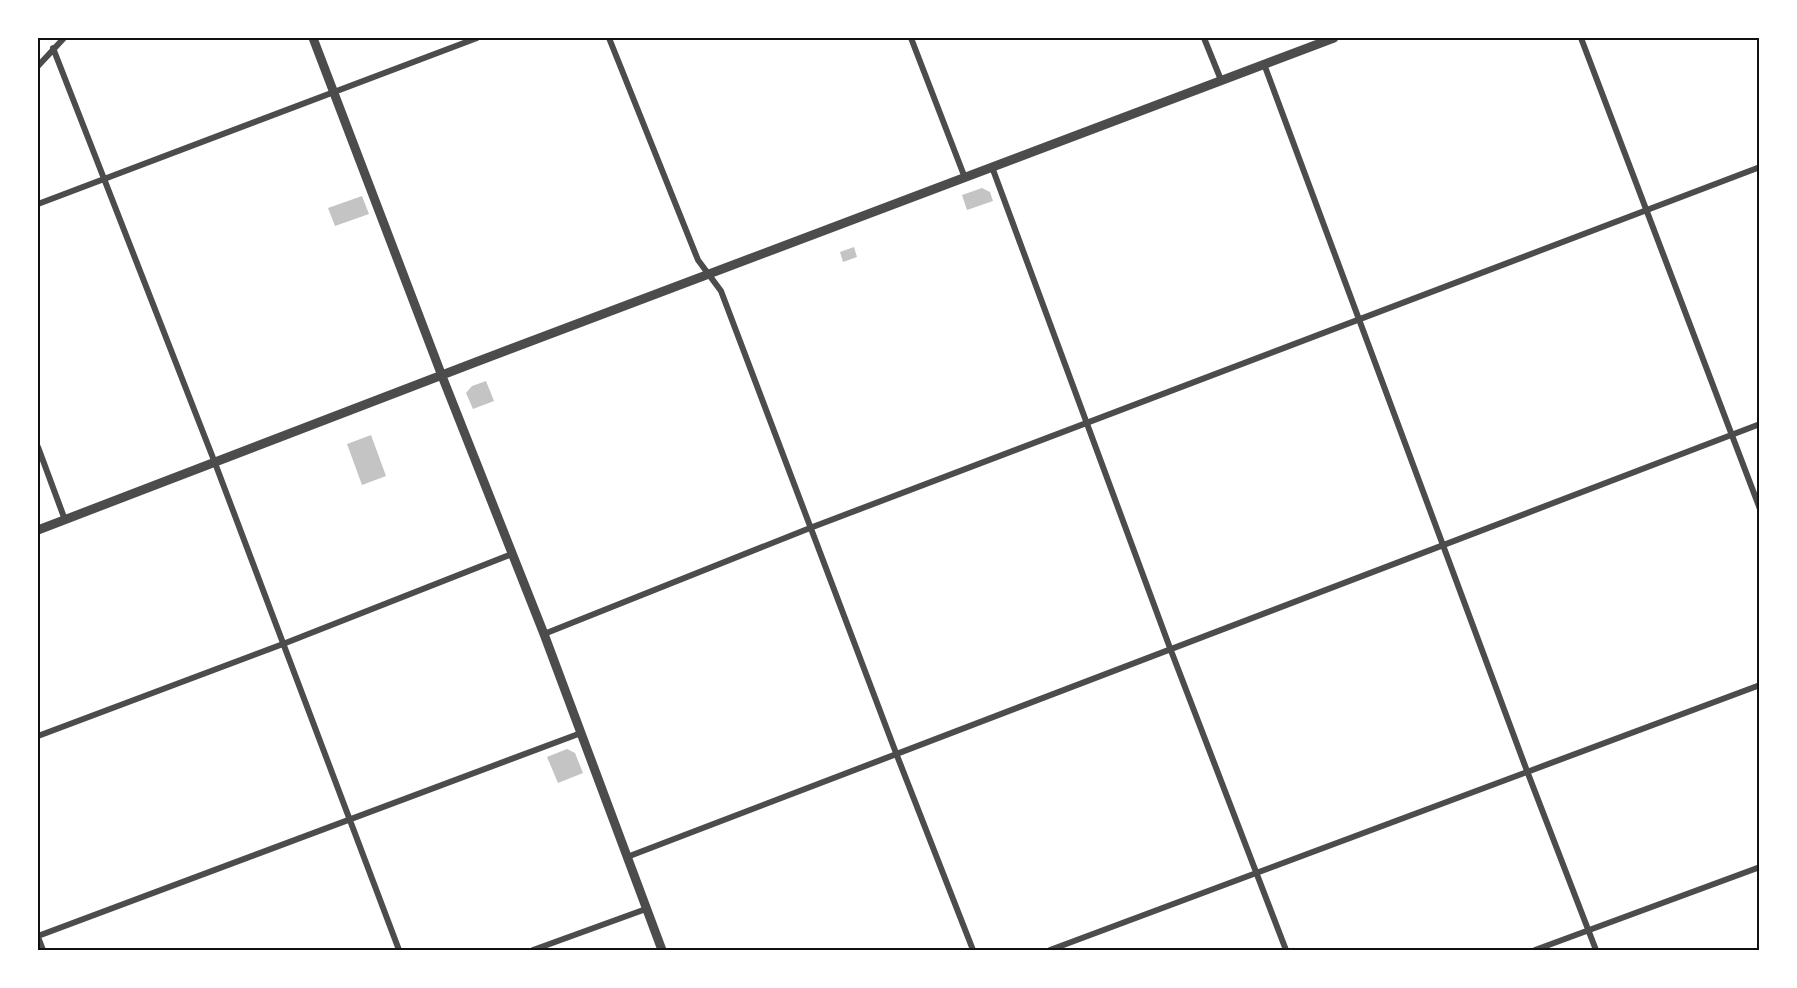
<svg xmlns="http://www.w3.org/2000/svg" width="1797" height="988" font-family="'Source Sans 3',sans-serif">
	<rect width="100%" height="100%" fill="#fff"/>
	<path fill="#c4c4c4" d="M982,188L990,192L993,201L967,210L962,195Z
		M362,196L369,214L335,226L328,208Z
		M854,247L857,257L843,262L840,252Z
		M486,381L494,401L473,409L466,393L472,386Z
		M371,435L386,476L362,485L347,444Z
		M567,749L575,753L583,773L558,783L547,757Z"/>
	<g fill="none" stroke-linecap="round" stroke-linejoin="round">
		<path stroke="#4c4c4c" stroke-width="6" d="M609,38L698,260L721,291L896,753L973,950
			M911,38L965,178
			M1204,38L1221,80
			M1581,38L1760,509
			M53,48L215,463L399,950
			M1264,64L1527,771L1596,950
			M38,66L64,38
			M992,167L1170,648L1286,950
			M38,204L477,38
			M38,447L65,520
			M544,634L810,528L1760,167
			M38,736L283,644L512,554
			M627,857L1760,424
			M38,936L581,733
			M38,937L43,950
			M533,950L646,909
			M1050,950L1760,685
			M1535,950L1760,867"/>
		<path stroke="#4c4c4c" stroke-width="9" d="M313,38L442,376L544,634L662,950
			M38,530L476,362L1334,38"/>
	</g>
	<rect width="1797" height="988" fill="none" stroke="#ffffff" stroke-width="78"/>
	<rect x="39" y="39" width="1719" height="910" fill="none" stroke="#111" stroke-width="2"/>
</svg>
